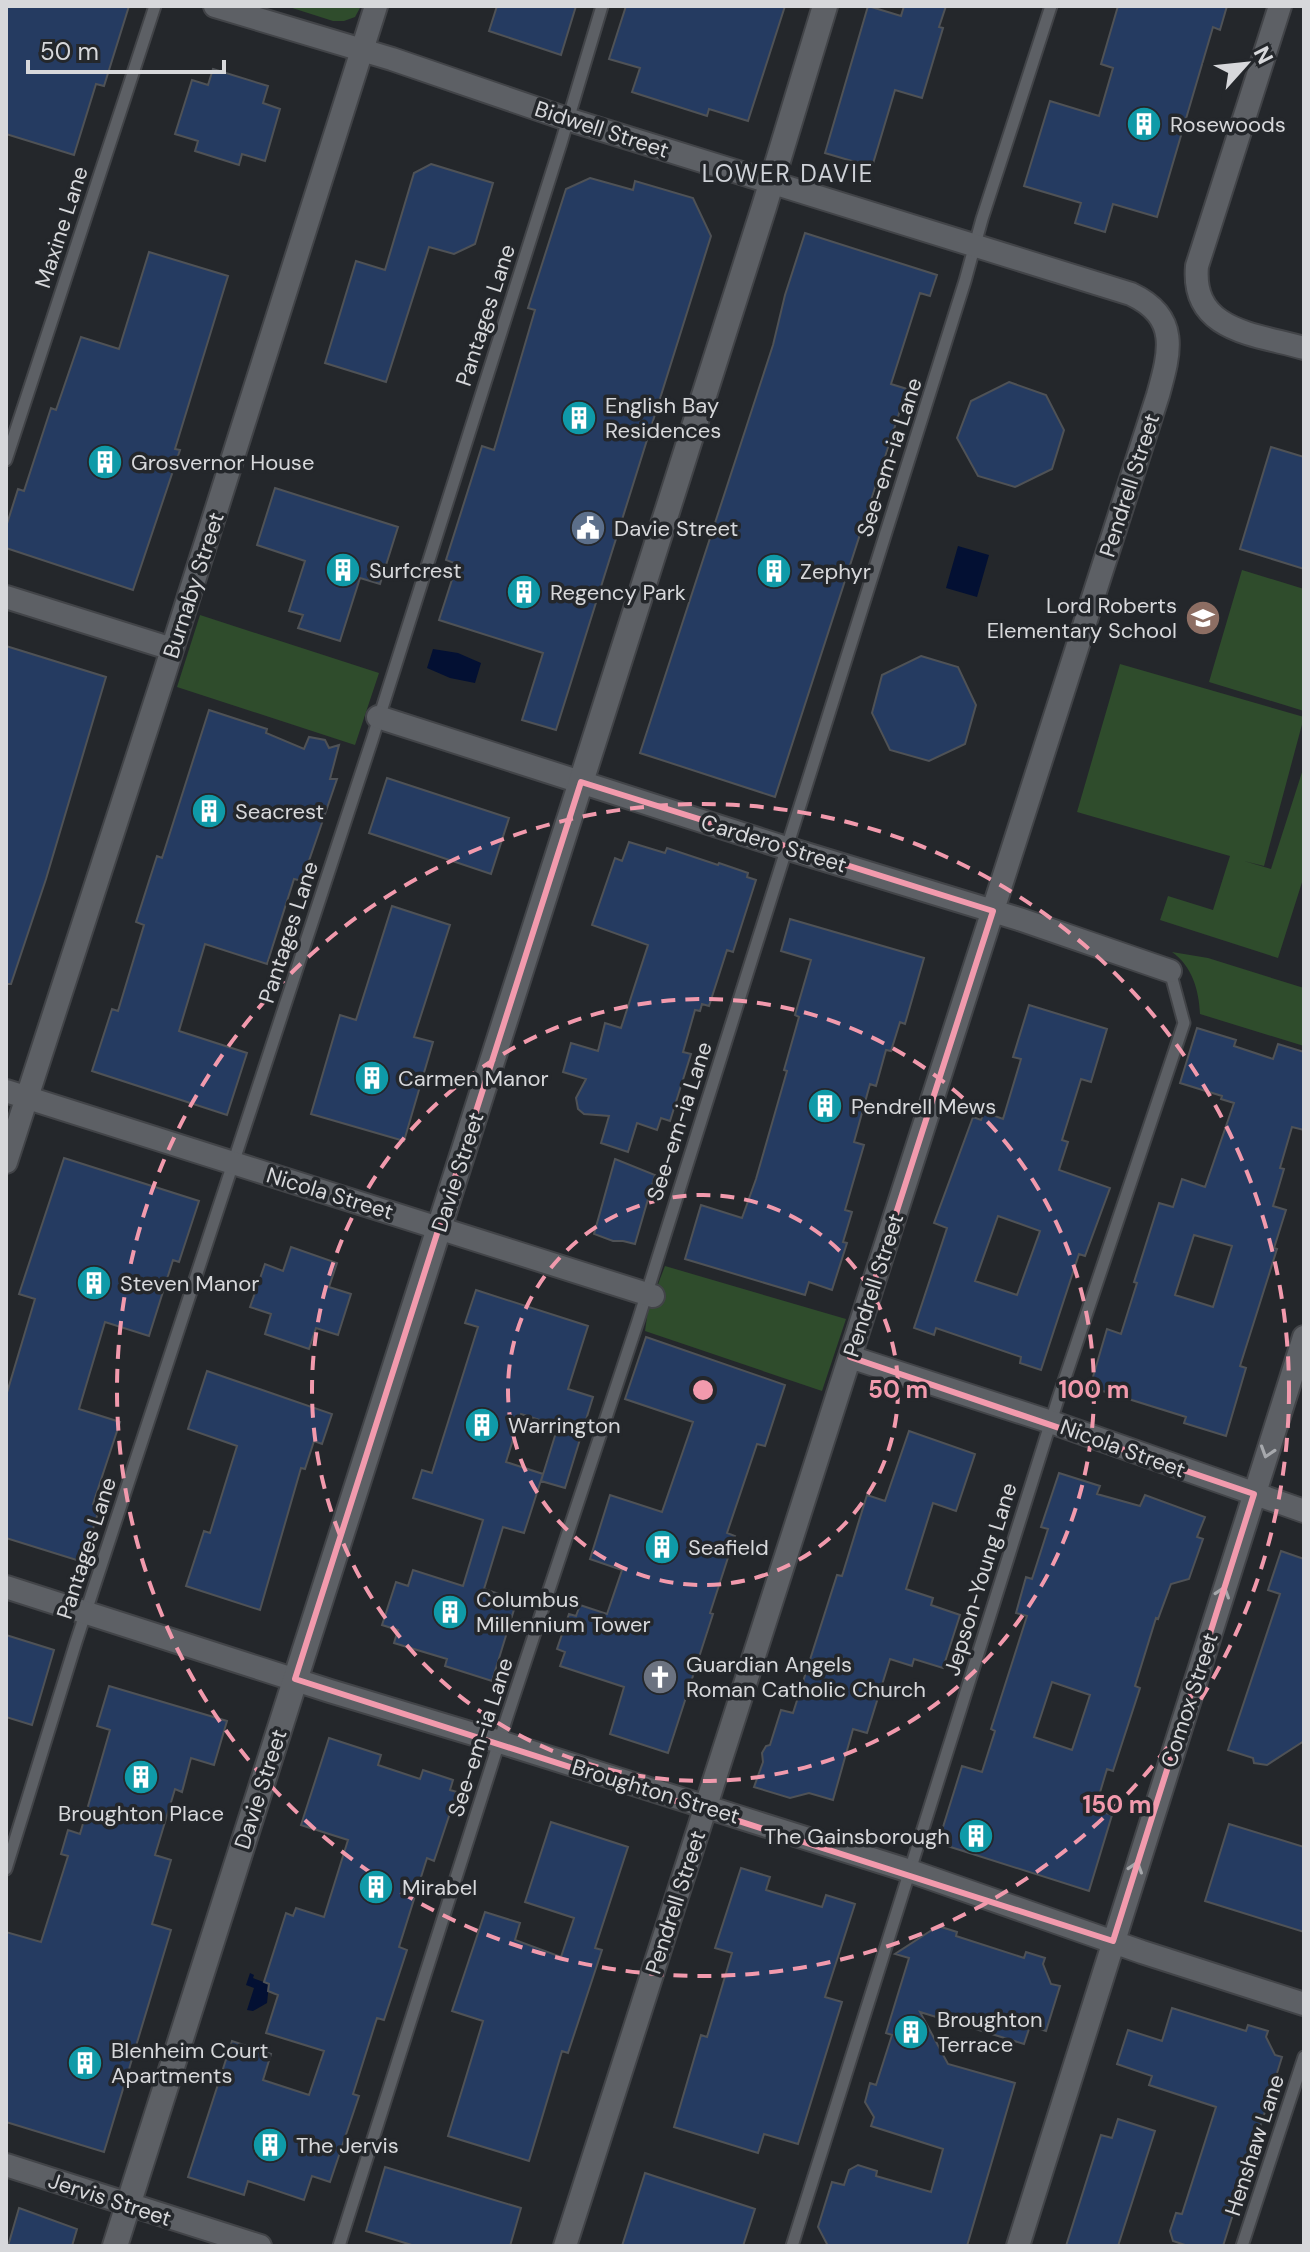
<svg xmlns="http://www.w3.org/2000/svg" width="1310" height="2252" font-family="'DM Sans',sans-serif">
	<rect width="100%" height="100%" fill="#24272b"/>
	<path fill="#2f4c2c" d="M286,6H361L355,17L344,21H333Z
		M1242,570L1304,589V711L1209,682Z
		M200,615L379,673L355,745L177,687Z
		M1120,664L1304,717L1264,866L1244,861L1271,869L1304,766V876L1278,958L1160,920L1168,896L1213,910L1230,856L1077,812Z
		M1172,952L1208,958L1304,988V1046L1200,1014C1199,990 1192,966 1172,952Z
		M665,1266L846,1319L822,1391L645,1331L648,1310Z"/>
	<path fill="#031033" d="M958,546L989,555L977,597L946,588Z
		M433,649L458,653L481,663L475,683L450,678L427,668Z
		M250,1973L254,1975L253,1978L269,1984L267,2003L253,2011L247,2010L254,1988L246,1985Z"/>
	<path fill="#253b61" stroke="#4f5256" stroke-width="2" fill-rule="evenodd" d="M6,6H129L104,86L96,84L74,155L6,134Z
		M497,6H576L561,55L489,31Z
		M626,6H785L748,121L709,109L707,116L632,92L640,68L609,59Z
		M868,6L901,16L904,6H946L939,27L943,28L922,98L895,90L872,167L825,153Z
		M1118,6H1227L1220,30L1213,27L1157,217L1113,204L1105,232L1075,223L1081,203L1024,186L1050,101L1099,116L1113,68L1101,64Z
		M213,69L268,86L263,103L280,109L265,161L242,154L239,165L195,151L198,141L175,134L192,80L208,85Z
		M431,164L493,183L475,244L454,254L429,247L386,382L325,363L356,261L385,270L414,173Z
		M590,178L633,190L635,181L693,198L711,236L556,730L522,720L543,653L439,620L457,564L446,560L482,446L494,450L535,310L528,308L566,189Z
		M805,233L937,275L930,296L920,293L891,384L907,389L775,797L640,753L773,345L785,295Z
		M149,252L228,276L175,449L180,450L133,590L6,548V527L18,489L24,491L51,408L56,410L81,337L119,349Z
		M1009,382L1046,395L1064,430L1052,469L1015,487L978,476L957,438L971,401Z
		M1271,447L1304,457V569L1240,549Z
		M275,488L398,527L380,584L360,578L340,641L298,628L303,615L289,611L305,561L257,545Z
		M6,646L106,677L46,879L11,984H6Z
		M921,656L958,667L976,705L965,744L929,761L890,750L872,713L882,675Z
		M209,710L267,729L266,733L304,749L309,737L325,740L329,748L339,745L330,779H337L302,881L294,879L267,964L205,944L179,1031L247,1053L227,1115L92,1071L112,1009L118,1011L144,925L136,922L157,856L162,858Z
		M387,778L509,818L491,874L369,833Z
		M629,842L665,853L667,848L718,865L719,863L748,873L747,877L756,880L733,952L727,950L709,1006L702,1004L700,1011L695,1010L683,1052L691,1054L670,1121L661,1118L657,1130L637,1123L628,1152L601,1143L609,1116L584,1114L578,1109L576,1098L586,1079L563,1072L571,1043L598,1051L605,1023L621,1028L648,945L592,925L615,858L622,861Z
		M392,906L450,925L414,1037L433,1042L404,1141L311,1114L340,1015L356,1020Z
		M790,919L924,958L905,1024L900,1022L891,1051L886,1050L876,1086L870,1084L854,1142L864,1145L845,1210L852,1212L843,1242L847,1243L832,1290L809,1282L805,1295L685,1259L701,1205L742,1218L756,1179L787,1071L784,1070L799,1017L795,1015L811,960L781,951Z
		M1029,1005L1107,1029L1091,1082L1081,1079L1062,1140L1068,1142L1059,1170L1110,1188L1085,1256L1079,1254L1041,1370L1020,1363L1021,1357L936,1328L934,1335L914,1328L947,1228L934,1223L973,1117L981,1120L984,1112L1003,1119L1021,1059L1013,1057ZM998,1216L1040,1231L1017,1295L975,1281Z
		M1197,1028L1236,1040L1234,1046L1273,1059L1278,1044L1304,1052V1130L1292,1127L1280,1168L1284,1169L1273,1206L1286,1210L1274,1248L1277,1249L1240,1366L1246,1368L1226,1436L1184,1423L1186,1417L1090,1387L1107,1329L1121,1334L1137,1283L1134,1282L1159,1203L1173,1207L1182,1179L1205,1187L1234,1103L1221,1099L1222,1096L1180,1083ZM1194,1235L1232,1246L1213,1307L1175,1295Z
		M64,1158L199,1201L179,1262L173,1260L149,1336L105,1322L79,1409L120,1422L93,1504L100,1506L83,1562L6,1538V1396L35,1299L19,1294Z
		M615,1159L655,1175L635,1244L623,1241H613L594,1234Z
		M291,1247L337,1263L329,1287L351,1294L338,1335L316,1328L309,1349L265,1334L271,1314L250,1307L265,1264L283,1271Z
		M476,1290L588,1326L568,1389L593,1397L565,1488L541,1481L558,1426L521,1414L506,1462L543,1474L524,1533L503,1527L484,1589L517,1600L492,1681L445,1666L447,1659L394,1643L398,1630L382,1625L396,1582L408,1586L413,1570L463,1586L483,1520L413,1498L422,1470L432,1473L478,1327L465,1323Z
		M646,1337L785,1385L765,1446L757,1444L727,1533L735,1536L710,1613L713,1614L668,1753L610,1734L624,1687L560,1666L565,1652L557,1649L569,1614L576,1616L580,1605L607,1614L622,1570L590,1559L610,1495L662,1512L693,1422L625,1399Z
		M207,1371L332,1414L322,1444L314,1441L305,1469L301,1468L260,1610L186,1586L204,1531L210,1533L237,1446L188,1429Z
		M909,1431L975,1454L956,1511L933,1503L906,1589L933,1598L931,1605L960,1615L943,1668L914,1659L912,1666L890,1659L867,1733L853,1729L833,1800L809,1793L790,1798L754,1787L763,1762L762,1753L766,1746L770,1745L781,1710L793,1713L837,1575L842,1576L867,1495L885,1501Z
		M1059,1473L1100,1486L1097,1494L1140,1506L1145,1495L1205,1517L1197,1537L1203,1539L1189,1579L1171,1584L1158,1619L1156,1618L1135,1686L1140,1688L1113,1771L1107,1769L1095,1809L1112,1815L1089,1891L938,1843L962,1766L982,1772L995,1731L991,1729L1027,1616L1016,1613L1026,1577L1032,1579L1048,1529L1041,1527ZM1052,1682L1090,1695L1072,1750L1034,1737Z
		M1281,1551L1304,1559V1741L1267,1765L1254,1763L1253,1758L1228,1750L1280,1594L1268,1590Z
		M6,1635L54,1650L32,1725L6,1717Z
		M109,1686L227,1721L214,1765L191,1758L182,1792L175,1789L155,1855L171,1860L152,1924L171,1930L104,2152L6,2122V1932L41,1942L68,1856L61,1854L68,1830L80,1834L110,1730L97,1726Z
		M329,1738L381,1755L378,1765L420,1779L423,1770L453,1780L450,1790L457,1792L434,1861L427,1858L399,1947L407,1950L384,2020L377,2018L353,2094L359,2096L330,2182L312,2176L304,2200L248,2181L244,2195L188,2177L232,2041L271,2054L263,2080L309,2095L324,2051L266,2033L278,1995L268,1991L269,1984L264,1982L286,1913L293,1916L296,1908L324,1917L348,1840L301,1825Z
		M551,1822L628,1847L595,1948L602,1950L568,2053L562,2051L529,2161L448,2136L483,2021L452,2011L485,1912L520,1923L515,1940L561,1957L574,1918L525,1902Z
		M1229,1824L1304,1847V1932L1205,1901Z
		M741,1868L770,1877L766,1890L822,1907L826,1895L855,1904L825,1997L842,2002L798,2144L764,2134L758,2153L674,2127L701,2035L707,2037L732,1953L715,1948Z
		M938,1926L957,1932L956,1936L1024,1958L1026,1952L1045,1958L1043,1964L1051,1984L1060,1986L1046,2031L1030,2026L1024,2044L920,2012L948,2064L1015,2083L967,2246H828L818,2227L832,2182L844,2185L849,2170L858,2165L877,2171L876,2176L931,2192L943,2149L871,2126L874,2117L865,2102L870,2083L876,2085L892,2035L886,2033L909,1958L895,1954Z
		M1172,2008L1246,2031L1248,2025L1268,2031L1266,2037L1275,2055L1282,2057L1223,2246H1188L1173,2241L1170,2231L1176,2213L1182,2214L1216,2107L1149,2085L1152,2076L1117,2064L1128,2030L1162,2041Z
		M1118,2119L1155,2131L1118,2246H1066L1101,2135L1112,2138Z
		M385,2167L521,2208L510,2246H415L366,2231Z
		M645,2173L755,2209L743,2246H622Z
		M19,2208L77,2229L72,2246H8Z"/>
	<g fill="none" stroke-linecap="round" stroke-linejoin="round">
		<g stroke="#424448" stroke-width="15">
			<path id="lane" d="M6,460L155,6
				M6,1869L76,1642L372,740L561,143L602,6
				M339,2246L507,1717L638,1321L965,281L982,219L1051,6
				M792,2246L1058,1399L1184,1023L1170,971
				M1242,2246L1304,2057"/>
		</g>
		<g stroke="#424448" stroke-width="26">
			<path id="street" d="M215,6L392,59L567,119L1131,294C1180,317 1170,352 1158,395L565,2246
				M1280,6L1197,266C1191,332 1256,334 1304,348
				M6,597L172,649
				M378,717L786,848L1019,919L1170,971
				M6,1091L653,1296
				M6,1162L164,675L376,6
				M850,1357L1051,1422L1304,1511
				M6,1587L330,1691L500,1742L910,1871L1142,1952L1304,2004
				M6,2165L260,2246
				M1018,2246L1304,1337"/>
		</g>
		<g stroke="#424448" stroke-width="28">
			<path id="secondary" d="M115,2246L764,207L825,6"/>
		</g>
		<use href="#lane" stroke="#5d6065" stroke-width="11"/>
		<use href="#street" stroke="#5d6065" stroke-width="22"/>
		<use href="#secondary" stroke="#5d6065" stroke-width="24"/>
	</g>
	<defs><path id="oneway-chevron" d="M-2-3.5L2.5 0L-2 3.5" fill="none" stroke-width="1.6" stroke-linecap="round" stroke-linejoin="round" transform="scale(2)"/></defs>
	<g stroke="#a6a8ac">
		<use href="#oneway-chevron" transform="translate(1267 1452) rotate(108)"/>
		<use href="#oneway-chevron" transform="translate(1223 1592) rotate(-72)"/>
		<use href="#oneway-chevron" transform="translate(1136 1867) rotate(-72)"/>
	</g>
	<path fill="none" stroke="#f29aad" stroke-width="6" stroke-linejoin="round" d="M581,782L993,911L850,1357L1254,1494L1113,1941L295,1679Z"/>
	<g fill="none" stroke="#f29aad" stroke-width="4" stroke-dasharray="14 10">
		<circle cx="703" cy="1390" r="195"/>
		<circle cx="703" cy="1390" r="391"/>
		<circle cx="703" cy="1390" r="586"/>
	</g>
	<defs>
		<g id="building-disc" transform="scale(1.8)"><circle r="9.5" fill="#0f9aa8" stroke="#24272b"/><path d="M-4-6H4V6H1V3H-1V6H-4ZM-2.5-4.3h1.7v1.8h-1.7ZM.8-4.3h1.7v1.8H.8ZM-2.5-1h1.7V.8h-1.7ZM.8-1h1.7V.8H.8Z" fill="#fff"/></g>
		<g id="civic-disc" transform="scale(1.8)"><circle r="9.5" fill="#5c6f8a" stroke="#24272b"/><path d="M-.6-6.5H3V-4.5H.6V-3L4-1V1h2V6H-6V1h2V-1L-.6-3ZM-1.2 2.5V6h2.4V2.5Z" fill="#fff"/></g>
		<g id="school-disc" transform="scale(1.8)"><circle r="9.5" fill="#8d6e63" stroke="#24272b"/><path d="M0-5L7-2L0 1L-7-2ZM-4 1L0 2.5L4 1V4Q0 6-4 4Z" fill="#fff"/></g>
		<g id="church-disc" transform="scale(1.8)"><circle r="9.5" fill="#6b7280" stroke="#24272b"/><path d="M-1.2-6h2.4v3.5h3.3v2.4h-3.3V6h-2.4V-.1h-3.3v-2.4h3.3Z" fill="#fff"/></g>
	</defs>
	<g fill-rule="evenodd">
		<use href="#building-disc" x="1144" y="124"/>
		<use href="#building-disc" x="579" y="418"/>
		<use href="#building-disc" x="105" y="462"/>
		<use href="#civic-disc" x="588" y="528"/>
		<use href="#building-disc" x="343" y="570"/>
		<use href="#building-disc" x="774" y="571"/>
		<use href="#building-disc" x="524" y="592"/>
		<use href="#school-disc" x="1203" y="618"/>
		<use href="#building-disc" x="209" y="811"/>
		<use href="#building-disc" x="372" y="1078"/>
		<use href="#building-disc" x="825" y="1106"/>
		<use href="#building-disc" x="94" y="1283"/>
		<use href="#building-disc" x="482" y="1425"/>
		<use href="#building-disc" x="662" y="1547"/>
		<use href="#building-disc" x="450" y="1612"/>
		<use href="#church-disc" x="660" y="1677"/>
		<use href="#building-disc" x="141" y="1777"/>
		<use href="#building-disc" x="976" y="1836"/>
		<use href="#building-disc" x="376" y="1887"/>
		<use href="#building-disc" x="911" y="2032"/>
		<use href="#building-disc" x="85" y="2063"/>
		<use href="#building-disc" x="270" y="2145"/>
	</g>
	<g text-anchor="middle" stroke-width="7" stroke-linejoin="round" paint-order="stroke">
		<g font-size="22" fill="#d7d8db" stroke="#24272b" text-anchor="start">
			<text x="1170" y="132">Rosewoods</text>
			<text x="605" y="413">English Bay<tspan x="605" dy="25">Residences</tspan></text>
			<text x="131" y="470">Grosvernor House</text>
			<text x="614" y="536">Davie Street</text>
			<text x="369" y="578">Surfcrest</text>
			<text x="800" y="579">Zephyr</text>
			<text x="550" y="600">Regency Park</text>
			<text x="1177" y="613" text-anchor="end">Lord Roberts<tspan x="1177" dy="25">Elementary School</tspan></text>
			<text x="235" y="819">Seacrest</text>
			<text x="398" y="1086">Carmen Manor</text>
			<text x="851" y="1114">Pendrell Mews</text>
			<text x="120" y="1291">Steven Manor</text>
			<text x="508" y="1433">Warrington</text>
			<text x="688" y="1555">Seafield</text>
			<text x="476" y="1607">Columbus<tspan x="476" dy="25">Millennium Tower</tspan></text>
			<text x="686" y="1672">Guardian Angels<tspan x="686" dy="25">Roman Catholic Church</tspan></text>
			<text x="141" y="1821" text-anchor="middle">Broughton Place</text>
			<text x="950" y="1844" text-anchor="end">The Gainsborough</text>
			<text x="402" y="1895">Mirabel</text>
			<text x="937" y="2027">Broughton<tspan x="937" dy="25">Terrace</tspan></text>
			<text x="111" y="2058">Blenheim Court<tspan x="111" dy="25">Apartments</tspan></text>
			<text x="296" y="2153">The Jervis</text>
		</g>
		<g font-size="22" fill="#d7d8db" stroke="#24272b">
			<text transform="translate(602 129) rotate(18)" y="8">Bidwell Street</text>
			<text transform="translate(61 227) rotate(-72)" y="8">Maxine Lane</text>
			<text transform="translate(485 315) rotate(-72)" y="8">Pantages Lane</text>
			<text transform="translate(889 457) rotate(-72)" y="8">See-em-ia Lane</text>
			<text transform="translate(1129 485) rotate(-72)" y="8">Pendrell Street</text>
			<text transform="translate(193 585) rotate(-72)" y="8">Burnaby Street</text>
			<text transform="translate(774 843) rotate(17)" y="8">Cardero Street</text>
			<text transform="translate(288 932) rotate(-72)" y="8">Pantages Lane</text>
			<text transform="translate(679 1121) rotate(-72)" y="8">See-em-ia Lane</text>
			<text transform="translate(457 1172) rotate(-72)" y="8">Davie Street</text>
			<text transform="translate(330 1193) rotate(17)" y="8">Nicola Street</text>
			<text transform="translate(873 1285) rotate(-72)" y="8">Pendrell Street</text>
			<text transform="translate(1123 1448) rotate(20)" y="8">Nicola Street</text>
			<text transform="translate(86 1548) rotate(-72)" y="8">Pantages Lane</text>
			<text transform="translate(980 1579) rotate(-73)" y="8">Jepson-Young Lane</text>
			<text transform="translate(1189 1700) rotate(-72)" y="8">Comox Street</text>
			<text transform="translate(480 1737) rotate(-72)" y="8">See-em-ia Lane</text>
			<text transform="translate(260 1789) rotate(-72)" y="8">Davie Street</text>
			<text transform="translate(656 1791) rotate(17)" y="8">Broughton Street</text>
			<text transform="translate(675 1902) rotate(-72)" y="8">Pendrell Street</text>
			<text transform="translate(1254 2145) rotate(-72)" y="8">Henshaw Lane</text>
			<text transform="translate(110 2199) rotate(18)" y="8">Jervis Street</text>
		</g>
		<g font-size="24" letter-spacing="2" fill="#cfd2d8" stroke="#24272b">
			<text x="788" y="182">LOWER DAVIE</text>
		</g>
	</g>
	<circle cx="703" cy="1390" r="12" fill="#f29aad" stroke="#24272b" stroke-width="4"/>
	<g font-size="24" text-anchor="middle" font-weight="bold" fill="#f29aad" stroke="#24272b" stroke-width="7" stroke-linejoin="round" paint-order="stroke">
		<text x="898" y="1398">50 m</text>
		<text x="1094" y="1398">100 m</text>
		<text x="1117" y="1813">150 m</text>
	</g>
	<rect width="1310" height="2252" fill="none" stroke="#d7d8db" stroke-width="16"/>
	<g transform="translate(1246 64) rotate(63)" stroke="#24272b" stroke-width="6" paint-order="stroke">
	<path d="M0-6L14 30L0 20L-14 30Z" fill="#d7d8db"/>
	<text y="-12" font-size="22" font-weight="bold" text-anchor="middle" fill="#d7d8db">N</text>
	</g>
	<path d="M28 60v12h196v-12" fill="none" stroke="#d7d8db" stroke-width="4"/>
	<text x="40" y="60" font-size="24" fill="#d7d8db" stroke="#24272b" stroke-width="6" paint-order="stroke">50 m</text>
</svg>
